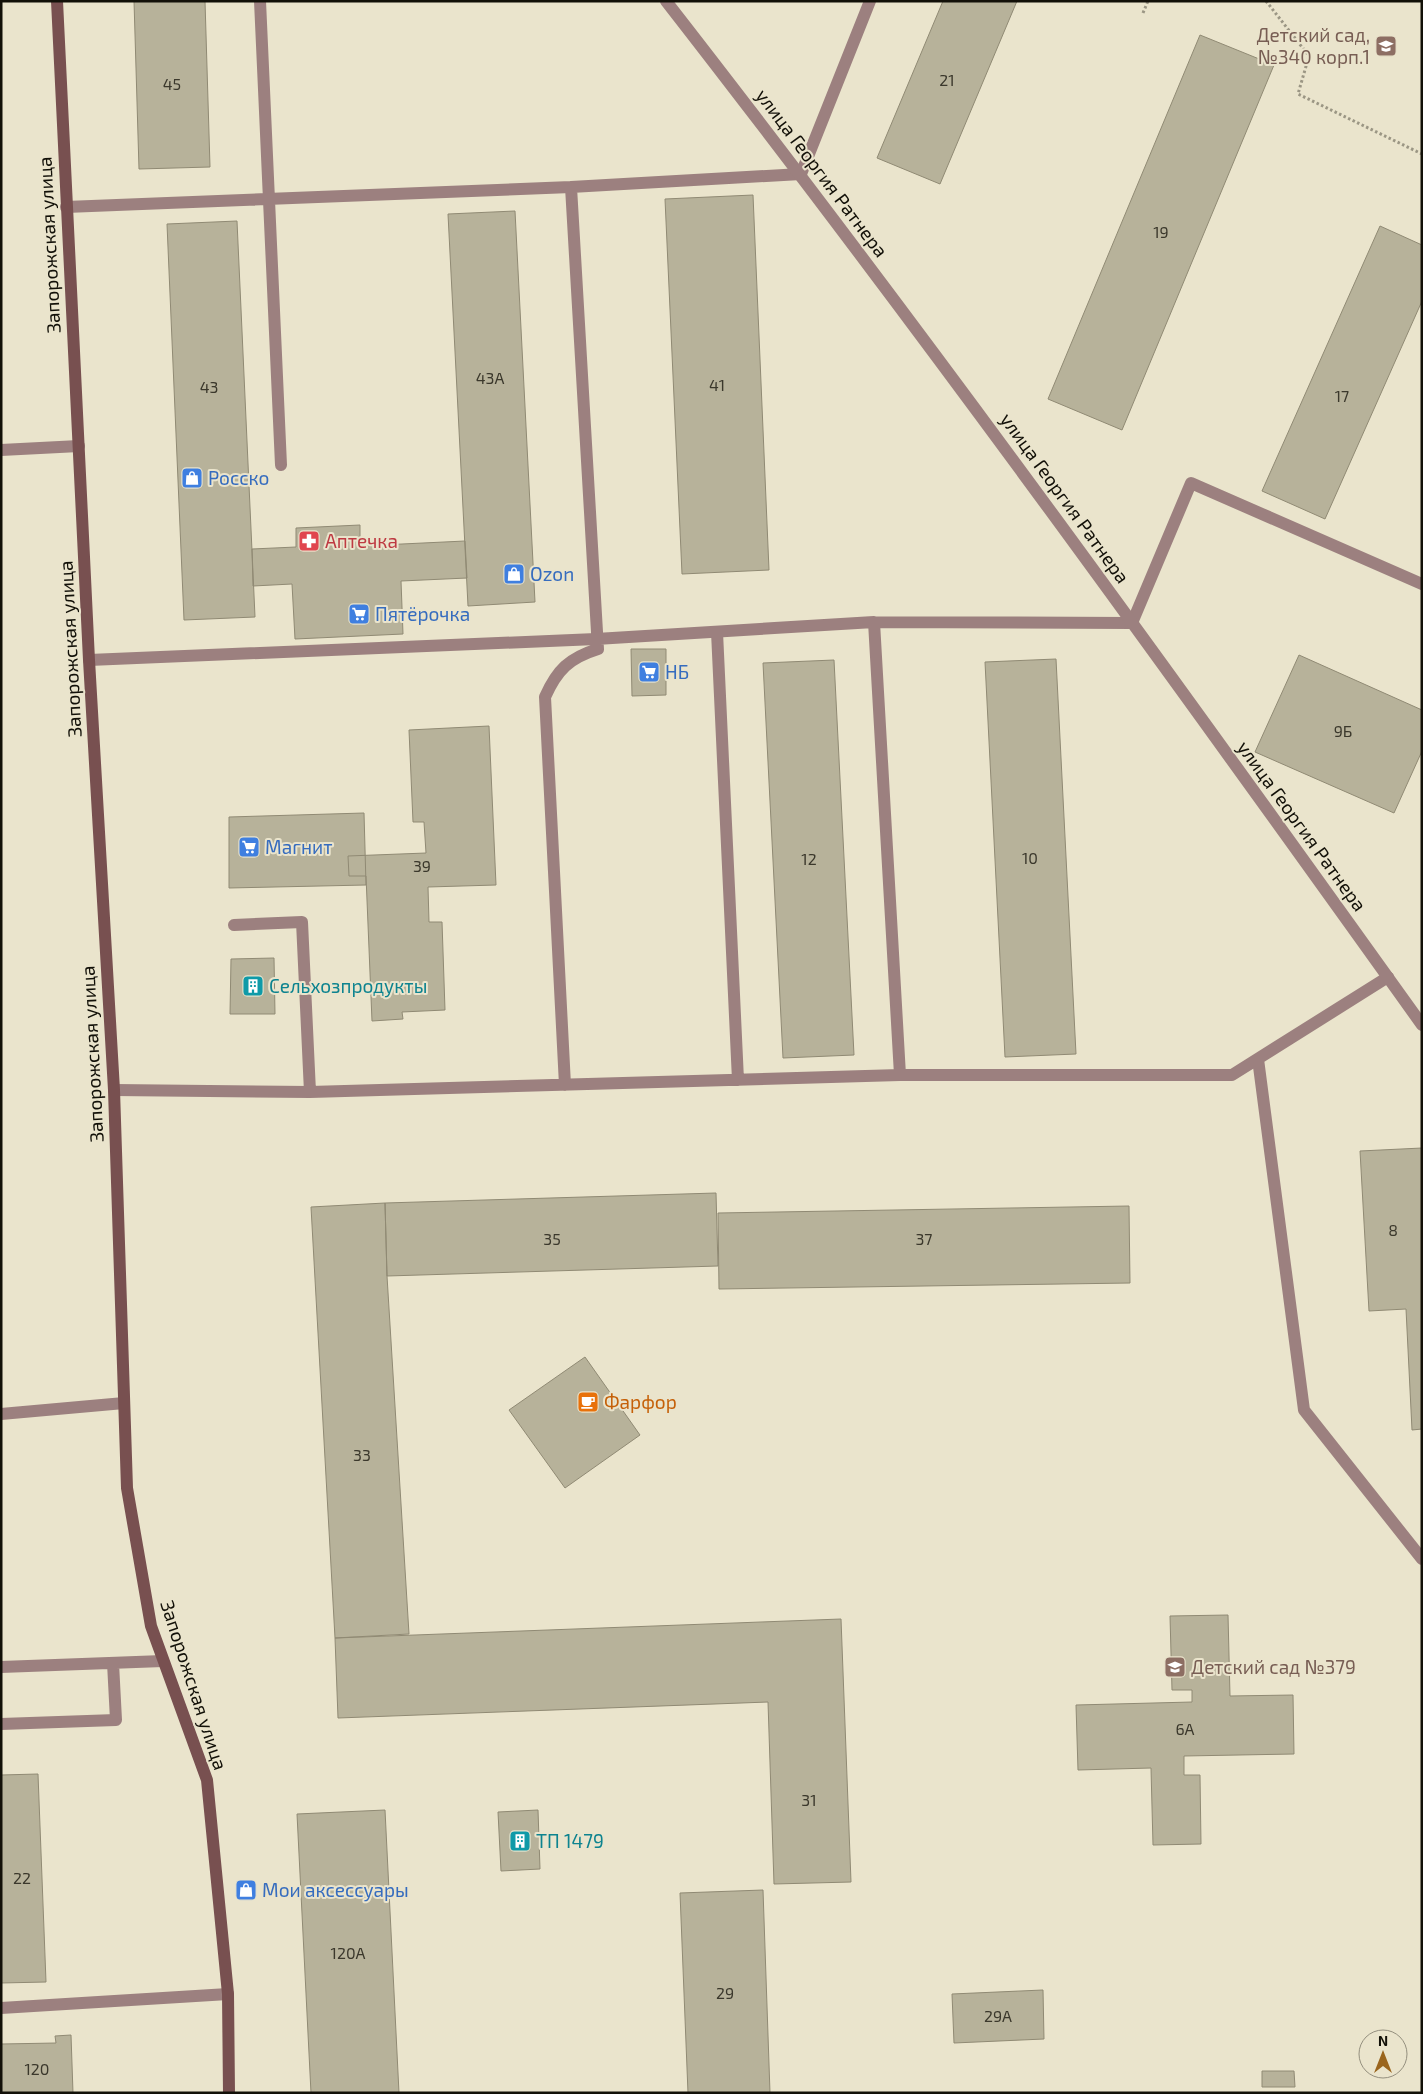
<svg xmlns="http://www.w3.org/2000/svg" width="1423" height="2094" font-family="'Exo 2',sans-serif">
	<rect width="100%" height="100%" fill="#eae4cc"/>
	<path fill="#b7b29a" stroke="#908a74" d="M134,1H205L210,167L139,169Z
		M943,1H1017L940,184L877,158Z
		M1200,35L1274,65L1122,430L1048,399Z
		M753,195L769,570L682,574L665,199Z
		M515,211L535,602L468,606L448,214Z
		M237,221L255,617L184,620L167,224Z
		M1380,226L1422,245V301L1325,519L1262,491Z
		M360,525V546L465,541L467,578L401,581L403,634L295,639L292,584L253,586L252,549L296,547V528Z
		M631,649H666V695L632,696Z
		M1299,655L1422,710V751L1394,813L1255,752Z
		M1056,659L1076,1054L1005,1057L985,662Z
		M834,660L854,1055L783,1058L763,663Z
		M489,726L496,885L428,887L429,922H442L445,1010L402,1012L403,1019L372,1021L366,876H349L348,856L426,853L424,822H413L409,730Z
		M364,813L366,885L229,888V817Z
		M274,958L275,1014H230L231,959Z
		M1422,1148V1429L1412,1430L1406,1309L1369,1311L1360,1151Z
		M716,1193L718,1266L387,1276L385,1203Z
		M385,1203L387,1276L409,1634L335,1638L311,1207Z
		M1129,1206L1130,1283L719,1289L718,1213Z
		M585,1357L640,1435L565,1488L509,1410Z
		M1228,1615L1230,1696L1293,1695L1294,1754L1184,1756V1775H1200L1201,1844L1153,1845L1151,1768L1078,1770L1076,1705L1192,1702V1690H1172L1170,1616Z
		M841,1619L851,1882L774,1884L768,1702L338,1718L335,1638Z
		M38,1774L46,1982L1,1983V1775Z
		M385,1810L399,2093H311L297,1814Z
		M538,1810L540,1869L501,1871L498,1812Z
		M763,1890L770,2093H688L680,1893Z
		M1043,1990L1044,2039L954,2043L952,1994Z
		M71,2035L73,2093H1V2044L56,2043L55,2036Z
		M1262,2071H1294L1295,2087H1262Z"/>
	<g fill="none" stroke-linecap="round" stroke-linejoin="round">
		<path stroke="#9b9684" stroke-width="3" stroke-dasharray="2.5 2.5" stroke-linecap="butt" d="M1266,1L1309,56L1298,94L1422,154
			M1143,13L1148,1"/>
		<path stroke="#9c807f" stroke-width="12" d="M260,1L281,465
			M66,207L571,187L801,174L870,1
			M1,450L79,446
			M874,622L1132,623L1191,483L1422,584
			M717,632L738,1080
			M89,660L596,639L874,622L900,1075H1232L1388,977
			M234,925L302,922L310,1092
			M1258,1059L1304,1410L1422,1559
			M565,1085L545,697C557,670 569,658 598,649L571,187
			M114,1090L310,1092L900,1075
			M1,1414L124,1403
			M1,1667L163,1661
			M1,1724L116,1720L113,1663
			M1,2008L228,1994"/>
		<path stroke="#9c807f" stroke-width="12" d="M666,1C927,336 1175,680 1422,1025"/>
		<path stroke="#785050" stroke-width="12" d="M57,1L89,660L114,1090L127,1488L151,1626L207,1780L228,1994L229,2093"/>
	</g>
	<defs>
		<g id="school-square" transform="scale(1.125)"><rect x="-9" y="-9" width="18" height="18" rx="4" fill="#8d6e63" stroke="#eae4cc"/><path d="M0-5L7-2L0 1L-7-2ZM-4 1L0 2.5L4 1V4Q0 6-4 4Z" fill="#fff"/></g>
		<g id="shop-square" transform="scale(1.125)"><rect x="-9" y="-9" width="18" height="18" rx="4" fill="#3f7fe0" stroke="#eae4cc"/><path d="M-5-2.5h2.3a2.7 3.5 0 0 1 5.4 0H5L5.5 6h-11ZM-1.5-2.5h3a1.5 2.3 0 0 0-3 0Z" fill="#fff"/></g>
		<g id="pharmacy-square" transform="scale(1.125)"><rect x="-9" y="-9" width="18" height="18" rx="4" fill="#e0444e" stroke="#eae4cc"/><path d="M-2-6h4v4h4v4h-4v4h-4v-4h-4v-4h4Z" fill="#fff"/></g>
		<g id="supermarket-square" transform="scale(1.125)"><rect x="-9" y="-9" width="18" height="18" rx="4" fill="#3f7fe0" stroke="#eae4cc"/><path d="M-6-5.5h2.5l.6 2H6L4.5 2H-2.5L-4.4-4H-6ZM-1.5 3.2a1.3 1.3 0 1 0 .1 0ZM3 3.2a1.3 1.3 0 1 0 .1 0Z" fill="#fff"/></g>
		<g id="building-square" transform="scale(1.125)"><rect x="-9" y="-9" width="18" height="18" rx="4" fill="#0f9aa8" stroke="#eae4cc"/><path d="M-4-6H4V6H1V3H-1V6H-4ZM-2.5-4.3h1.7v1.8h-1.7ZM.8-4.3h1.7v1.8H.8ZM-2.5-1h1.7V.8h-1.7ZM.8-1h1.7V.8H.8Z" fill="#fff"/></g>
		<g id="cafe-square" transform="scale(1.125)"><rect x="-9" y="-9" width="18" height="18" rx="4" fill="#e8710a" stroke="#eae4cc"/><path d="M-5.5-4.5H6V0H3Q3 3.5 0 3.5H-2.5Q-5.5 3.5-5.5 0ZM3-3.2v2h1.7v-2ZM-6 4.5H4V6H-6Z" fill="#fff"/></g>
	</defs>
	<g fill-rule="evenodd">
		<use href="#school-square" x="1386" y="46"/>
		<use href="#shop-square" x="192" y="478"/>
		<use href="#pharmacy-square" x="309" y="541"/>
		<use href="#shop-square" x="514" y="574"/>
		<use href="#supermarket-square" x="359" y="614"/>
		<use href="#supermarket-square" x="649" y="672"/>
		<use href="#supermarket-square" x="249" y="847"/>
		<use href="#building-square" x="253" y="986"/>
		<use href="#cafe-square" x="588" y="1402"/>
		<use href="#school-square" x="1175" y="1667"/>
		<use href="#building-square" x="520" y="1841"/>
		<use href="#shop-square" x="246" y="1890"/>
	</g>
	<g text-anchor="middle" stroke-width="4" stroke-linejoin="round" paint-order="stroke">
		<g font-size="16" fill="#3b382c">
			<text x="947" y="86">21</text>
			<text x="172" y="90">45</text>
			<text x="1161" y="238">19</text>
			<text x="490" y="384">43А</text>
			<text x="717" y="391">41</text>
			<text x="209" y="393">43</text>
			<text x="1342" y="402">17</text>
			<text x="1343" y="737">9Б</text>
			<text x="1030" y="864">10</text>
			<text x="809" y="865">12</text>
			<text x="422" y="872">39</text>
			<text x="1393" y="1236">8</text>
			<text x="552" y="1245">35</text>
			<text x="924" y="1245">37</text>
			<text x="362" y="1461">33</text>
			<text x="1185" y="1735">6А</text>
			<text x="809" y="1806">31</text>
			<text x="22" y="1884">22</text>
			<text x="348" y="1959">120А</text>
			<text x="725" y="1999">29</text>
			<text x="998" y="2022">29А</text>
			<text x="37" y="2075">120</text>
		</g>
		<g font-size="19" fill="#785e54" stroke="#eae4cc" text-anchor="end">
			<text x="1370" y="42">Детский сад,<tspan x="1370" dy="22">№340 корп.1</tspan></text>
			<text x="1191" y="1674" text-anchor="start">Детский сад №379</text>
		</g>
		<g font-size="19" fill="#121008" stroke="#eae4cc">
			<text transform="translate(822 173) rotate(53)" y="7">улица Георгия Ратнера</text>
			<text transform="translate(49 245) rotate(-93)" y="7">Запорожская улица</text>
			<text transform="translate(1065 498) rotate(54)" y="7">улица Георгия Ратнера</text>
			<text transform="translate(70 649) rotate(-93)" y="7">Запорожская улица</text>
			<text transform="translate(1302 826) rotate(54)" y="7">улица Георгия Ратнера</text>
			<text transform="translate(92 1054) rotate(-93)" y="7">Запорожская улица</text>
			<text transform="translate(194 1685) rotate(72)" y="7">Запорожская улица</text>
		</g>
		<g font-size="19" fill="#366cbe" stroke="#eae4cc" text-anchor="start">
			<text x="208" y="485">Росско</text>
			<text x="530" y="581">Ozon</text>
			<text x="375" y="621">Пятёрочка</text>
			<text x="665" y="679">НБ</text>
			<text x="265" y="854">Магнит</text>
			<text x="262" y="1897">Мои аксессуары</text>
		</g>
		<g font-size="19" fill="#be3a42" stroke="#eae4cc" text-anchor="start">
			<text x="325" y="548">Аптечка</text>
		</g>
		<g font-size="19" fill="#0d838f" stroke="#eae4cc" text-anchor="start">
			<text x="269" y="993">Сельхозпродукты</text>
			<text x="536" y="1848">ТП 1479</text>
		</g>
		<g font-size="19" fill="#c56008" stroke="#eae4cc" text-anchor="start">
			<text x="604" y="1409">Фарфор</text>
		</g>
	</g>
	<rect width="1423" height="2094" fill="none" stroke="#121008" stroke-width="5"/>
	<g transform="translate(1383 2054)"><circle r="24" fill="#eae4cc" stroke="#948f7e"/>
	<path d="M0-4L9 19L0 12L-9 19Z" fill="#9a651d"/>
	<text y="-8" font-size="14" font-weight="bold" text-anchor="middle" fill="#121008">N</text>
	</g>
</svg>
